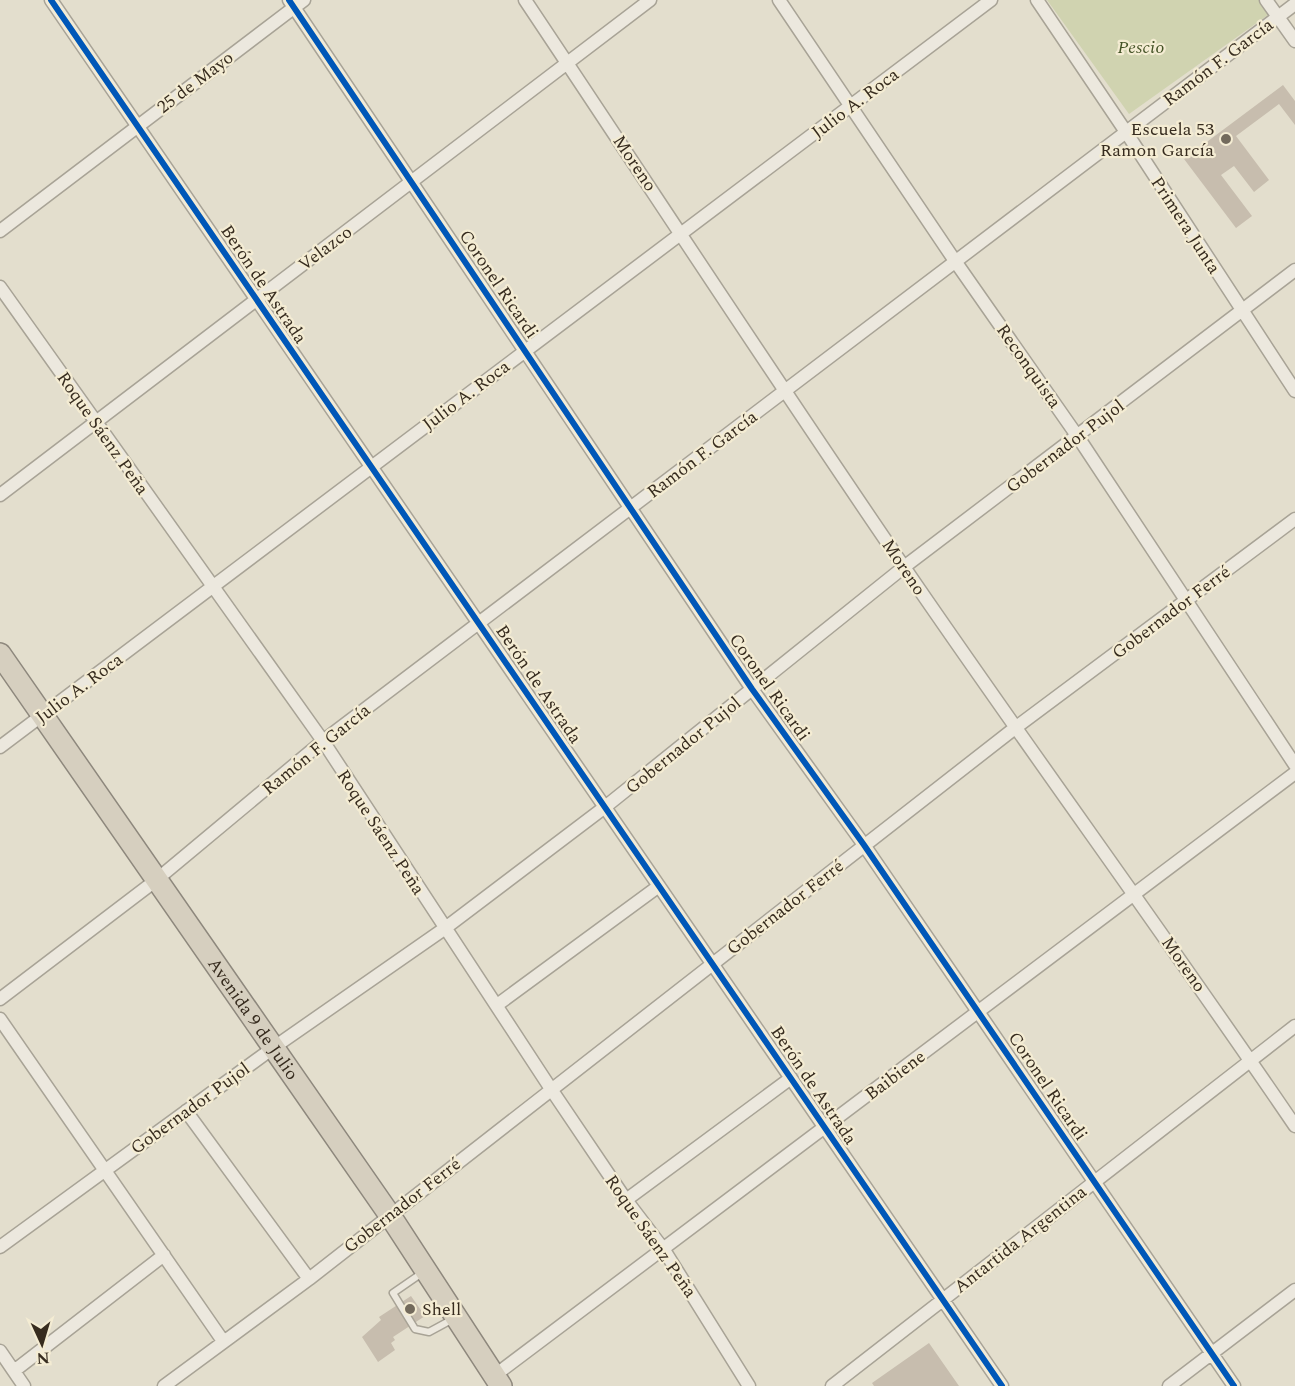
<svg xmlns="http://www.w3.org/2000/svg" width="1295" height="1386" font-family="Spectral,serif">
	<rect width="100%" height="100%" fill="#e3decd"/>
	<path fill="#d0d3b0" d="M1047,0H1264L1272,12L1129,114Z"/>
	<path fill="#c7bdae" d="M1283,85L1295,101V125L1279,104L1236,136L1269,180L1254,192L1234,166L1221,175L1252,216L1236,228L1184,159Z
		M411,1296L425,1316L393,1337L395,1340L391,1343L395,1350L378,1362L362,1337L381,1320L379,1317Z
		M929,1343L959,1386H874L872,1383Z"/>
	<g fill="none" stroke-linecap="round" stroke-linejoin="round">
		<g stroke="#a8a396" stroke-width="9">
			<path id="lane" d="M422,1273L393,1293L415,1329L429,1332L453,1319"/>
		</g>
		<g stroke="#a8a396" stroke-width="15">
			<path id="street" d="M51,0L1002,1386
				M289,0L752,689L864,845L1234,1386
				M525,0C652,190 777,382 906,570C1034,757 1168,939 1295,1126
				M779,0L955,261L1078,437L1295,765
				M1037,0L1126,132L1295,391
				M1266,0L1295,41
				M0,231L304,0
				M0,287L323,741L551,1089L626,1200L664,1250L749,1386
				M0,495L650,0
				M0,747L991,0
				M0,999L155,881L323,741L1295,4
				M497,1005L659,886
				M0,1019L223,1341
				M186,1111L309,1279
				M626,1200L791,1078
				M0,1247L273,1048L444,929L605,807L904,567L1295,270
				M0,1351L24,1386
				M14,1371L164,1255
				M494,1376L1295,773
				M164,1386L309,1279L1015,728L1295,519
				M832,1386L1295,1026
				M1169,1386L1295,1290"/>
		</g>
		<g stroke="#8e887d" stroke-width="24">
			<g id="highway">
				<path id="s1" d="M0,654L389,1214L501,1386"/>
			</g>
		</g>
		<use href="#lane" stroke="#ece8de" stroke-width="6"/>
		<use href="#street" stroke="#ece8de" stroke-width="12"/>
		<use href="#highway" stroke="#d6cfbf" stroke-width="21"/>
		<g stroke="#f4ecd3" stroke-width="10">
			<path id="cycleway" d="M51,0L1002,1386
				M289,0L752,689L864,845L1234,1386"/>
		</g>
		<use href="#cycleway" stroke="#0057b8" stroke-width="6"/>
	</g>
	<g fill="#736a5c" stroke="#f4ecd3" stroke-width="2">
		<circle cx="1226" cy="139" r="6"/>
		<circle cx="410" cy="1309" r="6"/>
	</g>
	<g text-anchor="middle" stroke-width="4.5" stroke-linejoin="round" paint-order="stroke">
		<g font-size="18" font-style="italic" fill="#445226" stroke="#f4ecd3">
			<text x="1141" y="53">Pescio</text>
		</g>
		<g font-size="18" fill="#372c1f" stroke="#f4ecd3">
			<text transform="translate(1218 62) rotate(-37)" y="6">Ramón F. García</text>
			<text transform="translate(195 82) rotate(-37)" y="6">25 de Mayo</text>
			<text transform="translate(855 103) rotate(-37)" y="6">Julio A. Roca</text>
			<text transform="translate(635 163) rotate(56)" y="6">Moreno</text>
			<text transform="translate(1186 225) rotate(57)" y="6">Primera Junta</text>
			<text transform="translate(325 248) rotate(-37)" y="6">Velazco</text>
			<text transform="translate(264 284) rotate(56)" y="6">Berón de Astrada</text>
			<text transform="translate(499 284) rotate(56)" y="6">Coronel Ricardi</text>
			<text transform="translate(1029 366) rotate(55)" y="6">Reconquista</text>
			<text transform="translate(466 395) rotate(-37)" y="6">Julio A. Roca</text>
			<text transform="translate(103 433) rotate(55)" y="6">Roque Sáenz Peña</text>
			<text transform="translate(1065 446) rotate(-37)" y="6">Gobernador Pujol</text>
			<text transform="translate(702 454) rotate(-37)" y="6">Ramón F. García</text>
			<text transform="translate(904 567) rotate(56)" y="6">Moreno</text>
			<text transform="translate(1171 612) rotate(-37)" y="6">Gobernador Ferré</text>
			<text transform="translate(539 684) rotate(56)" y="6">Berón de Astrada</text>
			<text transform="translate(770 687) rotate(55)" y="6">Coronel Ricardi</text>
			<text transform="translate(79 688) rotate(-37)" y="6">Julio A. Roca</text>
			<text transform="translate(683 745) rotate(-39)" y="6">Gobernador Pujol</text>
			<text transform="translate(316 749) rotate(-39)" y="6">Ramón F. García</text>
			<text transform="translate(381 832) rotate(57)" y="6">Roque Sáenz Peña</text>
			<text transform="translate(785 907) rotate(-38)" y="6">Gobernador Ferré</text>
			<text transform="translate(1184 964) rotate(55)" y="6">Moreno</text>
			<text dy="6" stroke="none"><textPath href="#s1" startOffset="444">Avenida 9 de Julio</textPath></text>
			<text transform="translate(895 1075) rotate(-37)" y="6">Baibiene</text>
			<text transform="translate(814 1085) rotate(56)" y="6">Berón de Astrada</text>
			<text transform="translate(1048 1086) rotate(56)" y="6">Coronel Ricardi</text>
			<text transform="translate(190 1108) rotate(-36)" y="6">Gobernador Pujol</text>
			<text transform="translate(402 1205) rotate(-38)" y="6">Gobernador Ferré</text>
			<text transform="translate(651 1236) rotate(55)" y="6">Roque Sáenz Peña</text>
			<text transform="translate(1020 1239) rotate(-38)" y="6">Antartida Argentina</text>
		</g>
		<g font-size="18" fill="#372c1f" stroke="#f4ecd3" text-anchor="end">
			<text x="1214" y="135">Escuela 53<tspan x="1214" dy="21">Ramon García</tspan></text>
			<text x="422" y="1315" text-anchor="start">Shell</text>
		</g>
	</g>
	<g transform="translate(42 1344) rotate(176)" stroke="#f4ecd3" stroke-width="4.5" paint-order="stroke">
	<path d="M0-4.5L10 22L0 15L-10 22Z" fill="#372c1f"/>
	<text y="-9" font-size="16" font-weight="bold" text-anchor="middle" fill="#372c1f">N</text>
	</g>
</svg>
